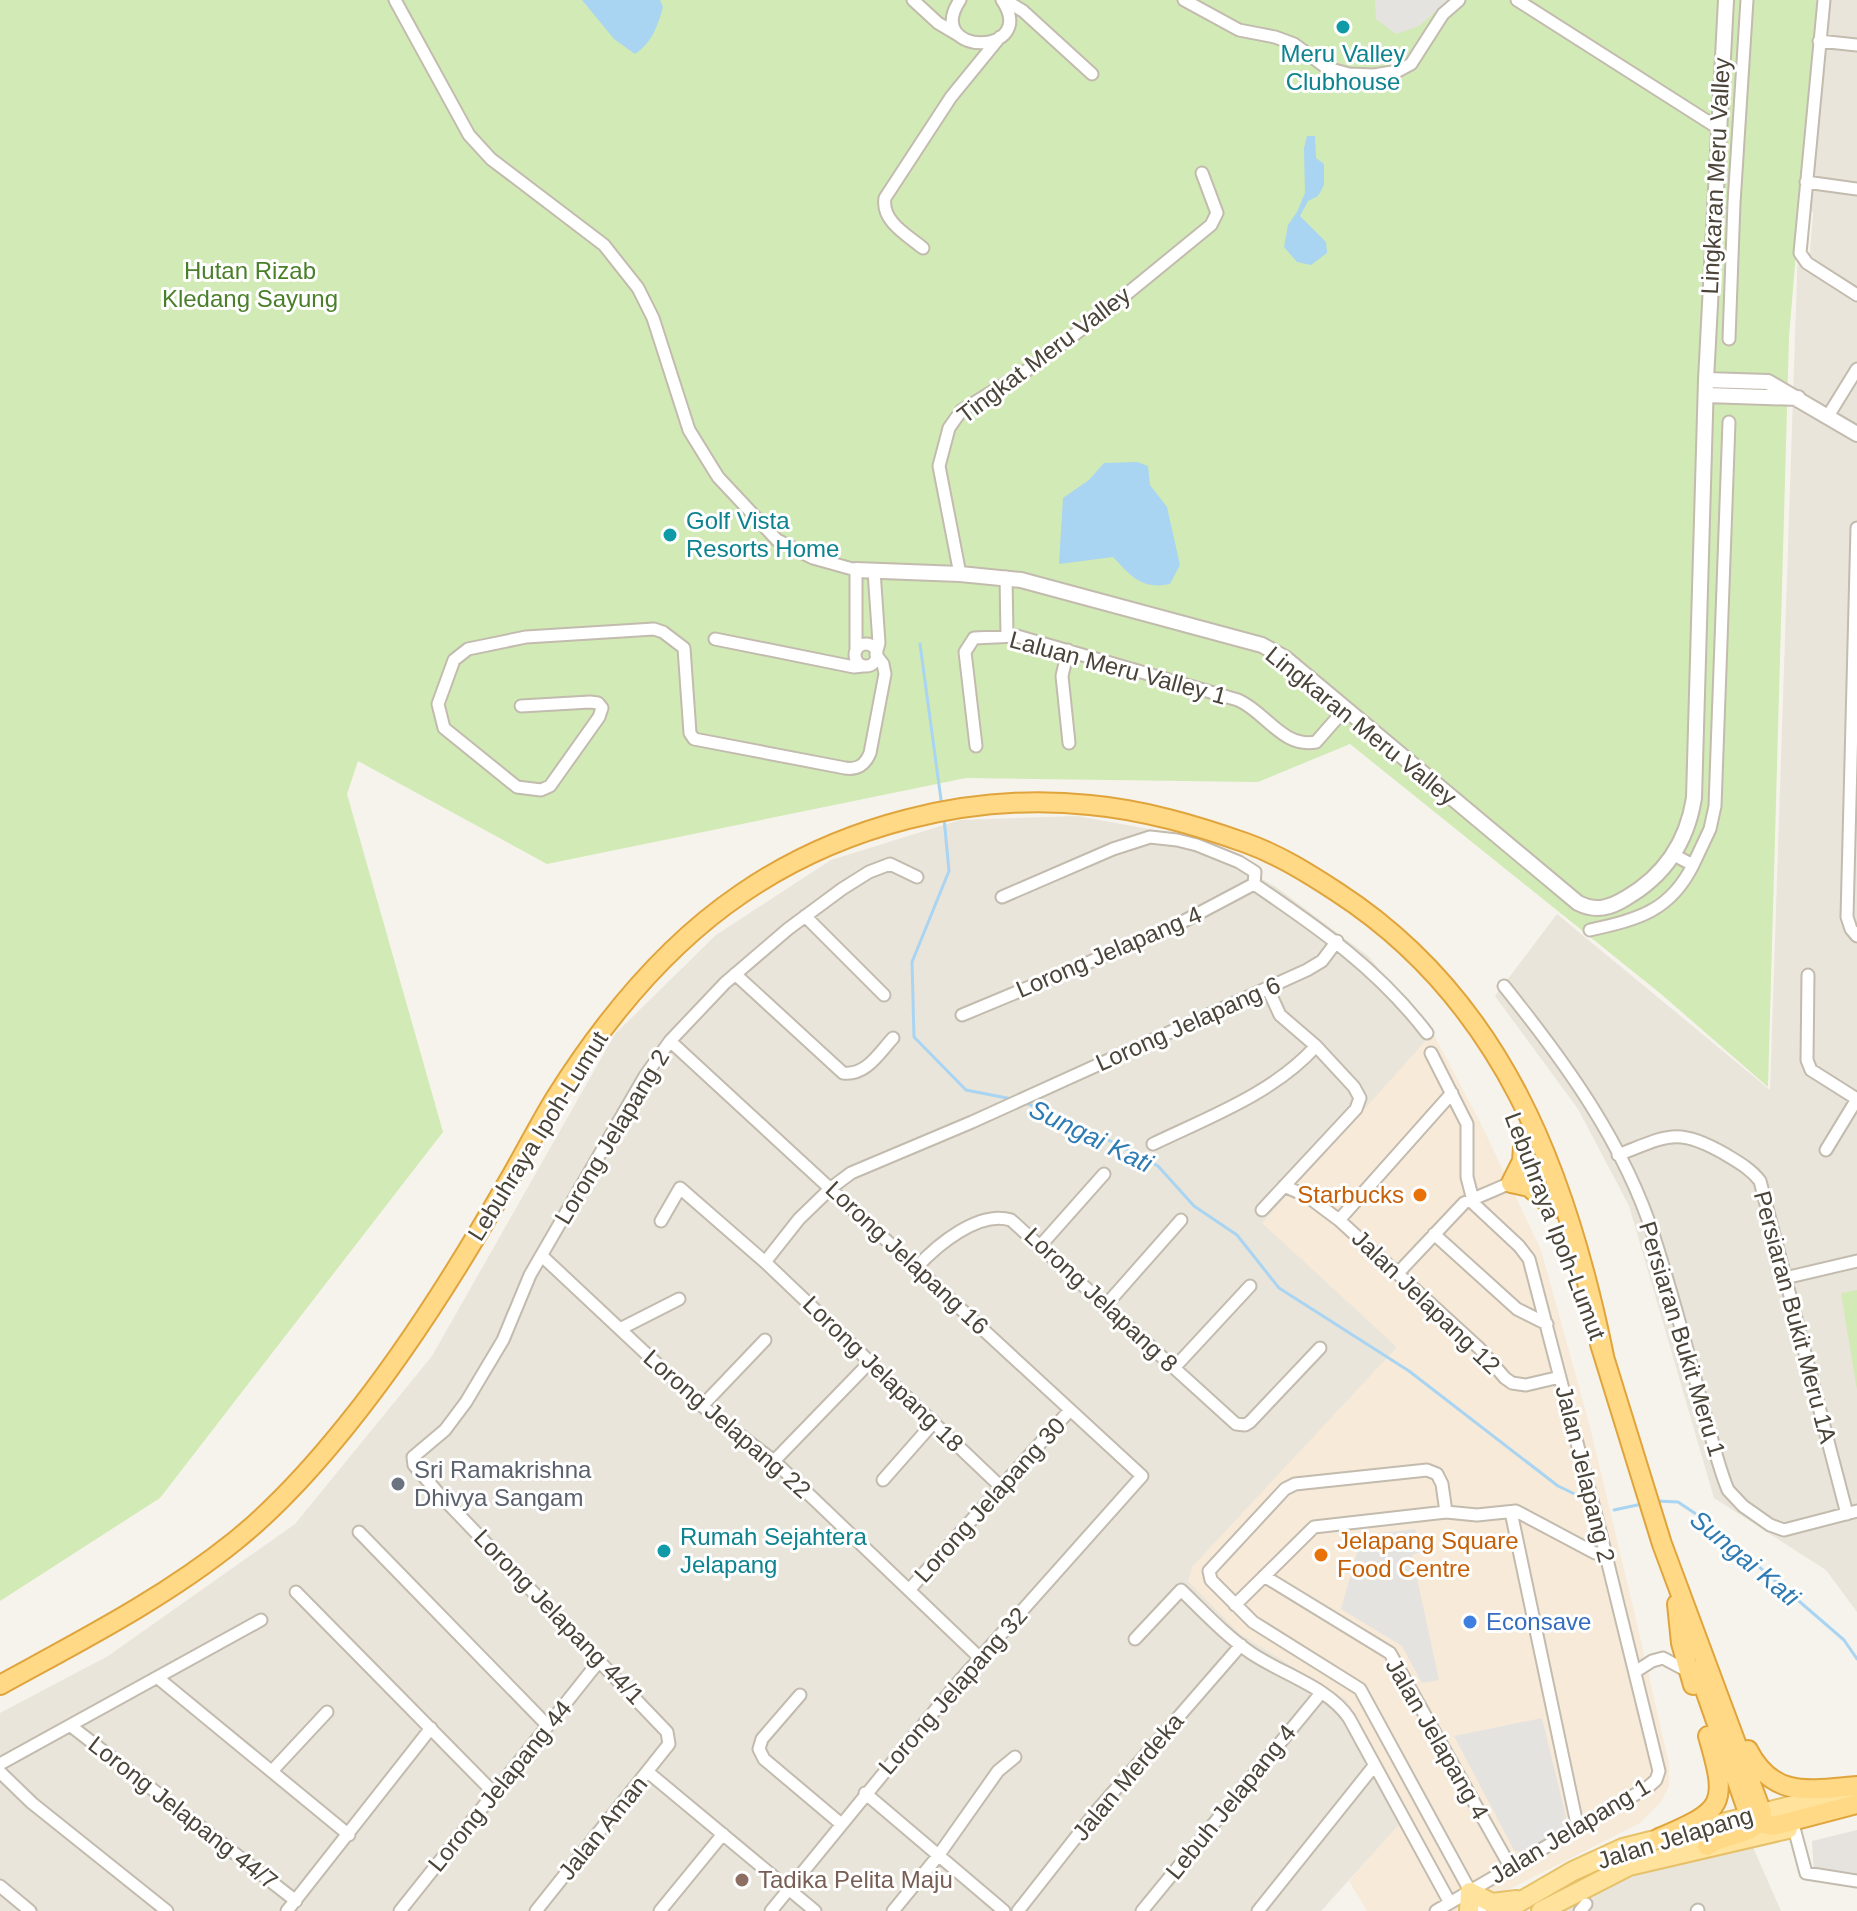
<svg xmlns="http://www.w3.org/2000/svg" width="1857" height="1911" font-family="Helvetica,sans-serif">
	<rect width="100%" height="100%" fill="#f6f3ec"/>
	<path fill="#eae5da" d="M1815,0H1857V1612L1826,1570L1714,1498L1629,1206L1578,1109L1495,996L1557,914L1770,1090L1798,247L1810,253L1813,212L1796,210Z
		M1077,816L1188,836L1276,887L1368,956L1433,1033L1263,1223L1397,1347L1239,1633L1347,1700L1409,1814L1321,1911H0V1713L108,1656L295,1524L432,1356L615,1034L716,935L831,860L960,820Z
		M1753,1847L1781,1911H1560L1607,1885L1668,1861Z"/>
	<path fill="#f7ead8" d="M1433,1033L1481,1124L1541,1250L1589,1423L1635,1615L1669,1764V1787L1660,1803L1640,1823L1466,1911H1367L1349,1881L1409,1813L1347,1700L1239,1633L1188,1581L1192,1567L1397,1347L1262,1223Z"/>
	<path fill="#e6e2dd" d="M1857,1830V1880L1814,1873L1812,1841Z"/>
	<path fill="#d2eab5" d="M0,0H1817L1789,337L1768,1087L1661,994L1350,744L1258,782L966,778L547,864L358,761L347,794L443,1132L160,1498L0,1601Z
		M1857,1290V1390L1841,1293Z"/>
	<path fill="#e5e3e0" d="M1375,0H1449L1419,26L1396,34L1376,19Z
		M1415,1529L1420,1552L1412,1555L1439,1680L1422,1683L1402,1646L1341,1609L1362,1535Z
		M1542,1718L1566,1817L1565,1828L1523,1853L1514,1850L1454,1736Z"/>
	<path fill="#a9d4f2" d="M582,0H660L663,7C658,25 652,43 635,54L614,39Z
		M1307,136H1315L1316,158L1324,164V185L1318,196L1308,201L1300,216L1326,242L1327,253L1311,265L1297,262L1284,247L1288,225L1297,212L1305,193L1304,148Z
		M1137,462L1148,466L1150,485L1167,507L1180,565L1170,584C1142,590 1131,576 1113,557L1059,564L1063,498L1089,480L1104,463Z"/>
	<g fill="none" stroke-linecap="round" stroke-linejoin="round">
		<path stroke="#a9d4f2" stroke-width="3" d="M920,644L942,807
			M944,818L949,871L912,962L914,1037L966,1090L1012,1099
			M1024,1102L1091,1131L1158,1166L1194,1206L1237,1235L1279,1288L1409,1371L1558,1486L1579,1496
			M1657,1501L1678,1502L1705,1520L1844,1640L1857,1659
			M1614,1510L1642,1504"/>
		<g stroke="#c2bbae" stroke-width="15">
			<path id="minor" d="M395,0L469,135L491,159L604,245L638,288L653,318L689,430L718,477L777,540L813,558L856,570V651
				M913,0L938,23L960,36
				M960,0C922,57 1040,57 1002,0
				M1005,0L1023,11L1092,74
				M1184,0L1239,30L1275,37L1294,44L1327,68L1349,74L1374,75L1398,71L1411,64L1443,14L1459,0
				M1517,0L1718,128
				M1824,0L1800,253L1807,263L1857,295
				M1819,41L1857,45
				M1806,182L1857,189
				M923,248C907,235 881,221 885,198L951,97L1000,37
				M1729,339L1734,203L1747,0
				M1828,416L1857,369
				M1857,528L1847,917L1851,929L1857,936
				M874,571L879,643L876,654
				M960,574L939,466L949,428L961,411L1029,369L1112,306L1211,225L1217,213L1202,173
				M1006,577L1007,635
				M715,639L854,667L863,666
				M855 655a11 11 0 1 1 22 0a11 11 0 1 1-22 0Z
				M1068,650L1062,676L1069,743
				M521,706L590,702L598,703L602,708L599,717L550,786L541,790L517,787L444,728L438,704L454,660L468,649L526,637L654,629L663,632L684,648L690,733L694,739L845,768C858,770 865,765 870,753L885,674L883,664L876,655
				M976,746L965,652L974,638L1017,636L1238,700C1266,712 1282,748 1316,742L1345,709
				M1674,855L1693,865L1710,829L1715,806L1729,422
				M1254,884C1320,929 1378,969 1427,1033
				M1002,897L1113,849L1150,837L1177,840L1197,845L1239,862L1255,872L1254,884
				M805,916L884,995
				M1590,930C1639,919 1670,911 1693,865
				M735,974L843,1073C866,1076 879,1053 893,1038
				M1808,975L1807,1060L1811,1070L1857,1099
				M1504,986C1565,1062 1624,1143 1654,1237C1673,1295 1688,1355 1705,1414C1712,1439 1718,1466 1728,1490L1743,1506L1770,1525L1784,1530L1857,1511
				M962,1015L1169,929L1254,884
				M670,1041L1142,1476L955,1686L771,1911
				M1431,1053L1467,1124V1177L1474,1204L1519,1246L1529,1259L1599,1527L1659,1771L1656,1780L1648,1787L1436,1911
				M1153,1144C1209,1117 1274,1093 1316,1046
				M1826,1150L1857,1099
				M1618,1155C1667,1136 1677,1126 1725,1154C1738,1162 1751,1169 1760,1181L1847,1514
				M1284,1186L1307,1196L1339,1220L1479,1348L1505,1378L1512,1383L1526,1385L1560,1377
				M1262,1210L1356,1109L1360,1098L1354,1087L1316,1046L1280,1015L1268,989
				M1339,1220L1452,1093
				M661,1221L680,1188L765,1262
				M1434,1234L1517,1309L1547,1324
				M1041,1245L1104,1174
				M542,1256L702,1406L774,1461L980,1658
				M917,1267C937,1245 979,1210 1011,1220L1236,1424L1245,1425L1250,1422L1320,1348
				M1398,1273L1464,1203L1550,1166
				M1785,1278L1857,1261
				M1106,1305L1181,1220
				M620,1329L679,1299
				M1174,1368L1250,1286
				M702,1406L765,1340
				M774,1461L871,1361
				M883,1480L934,1422
				M1001,1487L765,1262L799,1219L831,1188L851,1173L972,1122L1307,970L1322,961L1337,941
				M1446,1512L1442,1484L1437,1474L1427,1470L1295,1484L1285,1489L1209,1571L1211,1580L1253,1622L1360,1689L1481,1911
				M1511,1512L1578,1829
				M359,1532L548,1726
				M1264,1576L1390,1653L1511,1868
				M909,1590L1070,1410
				M296,1592L494,1793
				M1235,1605L1314,1527L1446,1512L1477,1515L1516,1511L1595,1553L1606,1552
				M1135,1639L1181,1590C1204,1612 1225,1635 1251,1653C1282,1674 1328,1687 1349,1718L1450,1903
				M1635,1672L1652,1661L1663,1658L1689,1672
				M158,1678L349,1835
				M800,1695L762,1739L759,1749L764,1759L840,1823
				M71,1726L296,1901
				M0,1764L261,1620
				M272,1771L327,1712
				M0,1772L32,1803L167,1911
				M649,1773L815,1911
				M865,1793L1004,1911
				M1794,1828L1806,1873L1857,1881
				M0,1886L30,1911
				M287,1911L431,1728
				M400,1911L600,1660
				M536,1911L669,1744L667,1732L439,1494L414,1465L413,1457L445,1430L466,1402L503,1340L530,1275L645,1076L670,1041L725,983L788,929L842,889L869,872L890,864L917,877
				M660,1911L723,1834
				M893,1911L938,1856L998,1771L1015,1757
				M1018,1911L1095,1813L1241,1645
				M1142,1911L1321,1693
				M1258,1911L1374,1766
				M1580,1911L1586,1904
				M1697,1911L1698,1910"/>
		</g>
		<g stroke="#c2bbae" stroke-width="18">
			<path id="tertiary" d="M1706,380L1768,382L1857,434
				M1706,395L1798,398
				M856,570L960,574L1021,580L1262,645L1285,658L1578,903C1596,912 1610,908 1626,898C1664,876 1687,842 1694,798L1706,380L1726,0"/>
		</g>
		<g stroke="#e6c16a" stroke-width="22">
			<path id="primary" d="M1469,1911L1470,1892L1492,1903L1517,1900
				M1504,1911L1573,1871L1623,1848L1846,1792
				M1541,1911L1629,1866L1788,1829"/>
		</g>
		<g stroke="#e0a43c" stroke-width="22">
			<path id="trunk" d="M1524,1133L1522,1161L1511,1183L1529,1187L1554,1208
				M1600,1344L1662,1544L1762,1813C1757,1838 1723,1832 1707,1846
				M1677,1604L1681,1643L1693,1685
				M1698,1670L1751,1821L1773,1826L1857,1804
				M0,1685C80,1641 163,1599 235,1541C276,1508 313,1467 346,1426C406,1352 458,1269 505,1187C523,1157 538,1126 556,1097C604,1021 666,945 741,894C840,826 970,792 1090,805C1144,810 1195,825 1246,843C1279,855 1308,873 1337,892C1502,999 1566,1171 1604,1356
				M1748,1750C1773,1799 1810,1790 1857,1786
				M1659,1838C1725,1810 1728,1805 1708,1736"/>
		</g>
		<use href="#minor" stroke="#fff" stroke-width="11"/>
		<use href="#tertiary" stroke="#fff" stroke-width="14"/>
		<use href="#primary" stroke="#ffe39c" stroke-width="18"/>
		<use href="#trunk" stroke="#ffd985" stroke-width="18"/>
	</g>
	<g fill="#0f9aa8" stroke="#fff" stroke-width="3">
		<circle cx="1343" cy="27" r="8"/>
		<circle cx="670" cy="535" r="8"/>
		<circle cx="664" cy="1551" r="8"/>
	</g>
	<g fill="#e8710a" stroke="#fff" stroke-width="3">
		<circle cx="1420" cy="1195" r="8"/>
		<circle cx="1321" cy="1555" r="8"/>
	</g>
	<circle fill="#6b7280" stroke="#fff" stroke-width="3" cx="398" cy="1484" r="8"/>
	<circle fill="#3f7fe0" stroke="#fff" stroke-width="3" cx="1470" cy="1622" r="8"/>
	<circle fill="#8d6e63" stroke="#fff" stroke-width="3" cx="742" cy="1880" r="8"/>
	<g text-anchor="middle" stroke-width="6" stroke-linejoin="round" paint-order="stroke">
		<g font-size="24" fill="#0d838f" stroke="#fff" text-anchor="start">
			<text x="1343" y="62" text-anchor="middle">Meru Valley<tspan x="1343" dy="28">Clubhouse</tspan></text>
			<text x="686" y="529">Golf Vista<tspan x="686" dy="28">Resorts Home</tspan></text>
			<text x="680" y="1545">Rumah Sejahtera<tspan x="680" dy="28">Jelapang</tspan></text>
		</g>
		<g font-size="24" fill="#4b4439" stroke="#fff">
			<text transform="translate(1716 176) rotate(-87)" y="8">Lingkaran Meru Valley</text>
			<text transform="translate(1044 355) rotate(-37)" y="8">Tingkat Meru Valley</text>
			<text transform="translate(1118 668) rotate(15)" y="8">Laluan Meru Valley 1</text>
			<text transform="translate(1361 726) rotate(39)" y="8">Lingkaran Meru Valley</text>
			<text transform="translate(1109 952) rotate(-23)" y="8">Lorong Jelapang 4</text>
			<text transform="translate(1188 1024) rotate(-24)" y="8">Lorong Jelapang 6</text>
			<text transform="translate(538 1136) rotate(-58)" y="8">Lebuhraya Ipoh-Lumut</text>
			<text transform="translate(612 1137) rotate(-59)" y="8">Lorong Jelapang 2</text>
			<text transform="translate(1555 1226) rotate(69)" y="8">Lebuhraya Ipoh-Lumut</text>
			<text transform="translate(907 1258) rotate(43)" y="8">Lorong Jelapang 16</text>
			<text transform="translate(1101 1300) rotate(43)" y="8">Lorong Jelapang 8</text>
			<text transform="translate(1426 1302) rotate(44)" y="8">Jalan Jelapang 12</text>
			<text transform="translate(1795 1317) rotate(75)" y="8">Persiaran Bukit Meru 1A</text>
			<text transform="translate(1682 1339) rotate(73)" y="8">Persiaran Bukit Meru 1</text>
			<text transform="translate(883 1374) rotate(44)" y="8">Lorong Jelapang 18</text>
			<text transform="translate(727 1424) rotate(41)" y="8">Lorong Jelapang 22</text>
			<text transform="translate(1585 1474) rotate(76)" y="8">Jalan Jelapang 2</text>
			<text transform="translate(990 1500) rotate(-48)" y="8">Lorong Jelapang 30</text>
			<text transform="translate(559 1617) rotate(46)" y="8">Lorong Jelapang 44/1</text>
			<text transform="translate(953 1691) rotate(-49)" y="8">Lorong Jelapang 32</text>
			<text transform="translate(1437 1739) rotate(60)" y="8">Jalan Jelapang 4</text>
			<text transform="translate(1128 1777) rotate(-50)" y="8">Jalan Merdeka</text>
			<text transform="translate(500 1786) rotate(-51)" y="8">Lorong Jelapang 44</text>
			<text transform="translate(1231 1802) rotate(-51)" y="8">Lebuh Jelapang 4</text>
			<text transform="translate(183 1813) rotate(38)" y="8">Lorong Jelapang 44/7</text>
			<text transform="translate(603 1828) rotate(-51)" y="8">Jalan Aman</text>
			<text transform="translate(1570 1831) rotate(-31)" y="8">Jalan Jelapang 1</text>
			<text transform="translate(1675 1838) rotate(-17)" y="8">Jalan Jelapang</text>
		</g>
		<g font-size="24" fill="#4a7f2a" stroke="#fff">
			<text x="250" y="279">Hutan Rizab<tspan x="250" dy="28">Kledang Sayung</tspan></text>
		</g>
		<g font-size="24" fill="#c56008" stroke="#fff" text-anchor="end">
			<text x="1404" y="1203">Starbucks</text>
			<text x="1337" y="1549" text-anchor="start">Jelapang Square<tspan x="1337" dy="28">Food Centre</tspan></text>
		</g>
		<g font-size="24" fill="#5b616d" stroke="#fff" text-anchor="start">
			<text x="414" y="1478">Sri Ramakrishna<tspan x="414" dy="28">Dhivya Sangam</tspan></text>
		</g>
		<g font-size="24" fill="#366cbe" stroke="#fff" text-anchor="start">
			<text x="1486" y="1630">Econsave</text>
		</g>
		<g font-size="24" fill="#785e54" stroke="#fff" text-anchor="start">
			<text x="758" y="1888">Tadika Pelita Maju</text>
		</g>
		<g font-size="26" font-style="italic" fill="#2e7ab2" stroke="#fff">
			<text transform="translate(1091 1136) rotate(26)" y="9">Sungai Kati</text>
			<text transform="translate(1745 1558) rotate(40)" y="9">Sungai Kati</text>
		</g>
	</g>
</svg>
